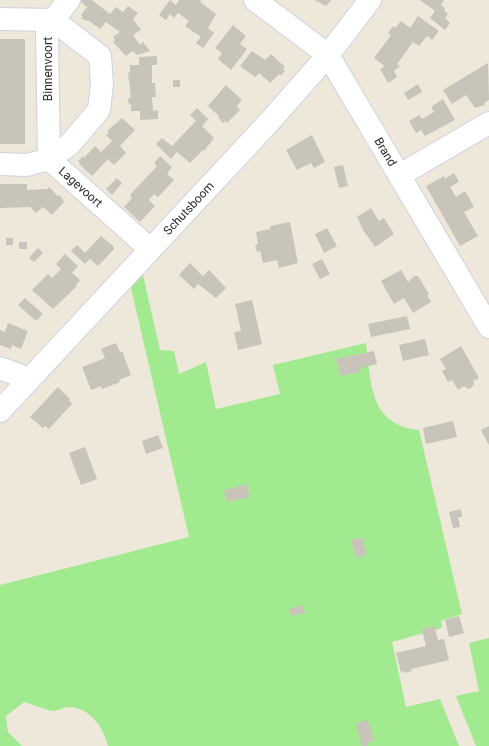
<svg xmlns="http://www.w3.org/2000/svg" width="489" height="746" font-family="Roboto,sans-serif">
	<rect width="100%" height="100%" fill="#ede8d9"/>
	<path fill="#a2ea90" d="M142,271L160,350L174,351L179,374L206,362L216,409L280,394L273,365L366,343C371,382 369,425 419,430L462,614L441,621L442,628L392,642L406,707L440,699L459,746H108C103,727 91,708 69,707C64,707 59,710 54,711C48,711 32,704 24,702L6,716L8,732L22,746H0V585L189,537L130,284Z
		M489,638V746H476L456,696L479,691L469,643Z"/>
	<path fill="#c9c4b9" d="M82,0H92L110,14L116,7L123,12L128,6L138,13L133,19L141,30L133,35L140,45L143,42L150,51L137,55L133,51L126,56L113,42L115,40L113,37L120,32L106,22L100,29L88,20L87,21L81,18L83,16L81,15L87,7L81,2Z
		M170,0L176,5L179,0H201L200,2L216,14L208,28L214,33L203,48L196,43L201,37L185,26L189,21L178,13L174,18L170,14L166,20L159,15Z
		M314,0H331L326,6Z
		M420,0H444L441,5L445,8L444,11L448,14L445,18L450,23L445,30L430,18L435,11Z
		M418,16L439,31L432,40L427,36L419,46L413,42L397,64L400,66L394,71L397,77L388,83L380,69L384,67L383,65L374,58L391,35L388,33L393,26L395,28L401,21L410,28Z
		M233,25L246,36L240,44L247,49L231,70L218,59L222,53L215,48Z
		M0,39H25V144H0Z
		M252,51L265,60L271,54L285,67L283,69L285,71L280,76L279,74L270,83L259,73L255,77L240,66Z
		M157,56V65H152V83H155L156,97H152L153,111L158,110V119L140,120V111H131V104H129L128,99L131,97L128,72L130,73V65H139V57Z
		M488,63L489,100L484,103L485,105L475,108L466,95L452,104L443,90Z
		M173,80H180V87H173Z
		M418,84L422,92L408,100L404,93Z
		M226,85L242,100L237,106L240,110L227,123L225,121L223,123L218,117L219,116L208,106Z
		M443,99L455,120L425,136L421,130L416,133L409,121L419,115L422,119L434,112L431,107Z
		M197,108L208,119L202,126L214,138L204,151L203,150L190,163L177,152L171,159L156,144L162,138L172,146L196,121L190,115Z
		M122,118L135,130L120,146L126,153L114,165L108,159L92,176L79,164L80,163L78,161L83,156L84,158L95,146L101,152L112,141L106,135L109,132L107,131Z
		M312,135L325,162L314,168L311,163L297,170L286,150Z
		M160,156L172,167L167,174L174,180L158,197L154,194L149,200L155,206L140,222L124,207L132,198L130,195L157,166L154,163Z
		M343,165L348,186L339,188L334,167Z
		M454,173L459,182L450,187L456,197L465,191L474,207L464,212L478,236L460,246L426,186L444,176L445,179Z
		M117,178L122,183L112,195L106,189Z
		M0,184H27V190L47,189L49,187L58,196L60,195L64,202L52,215L43,207L36,213L30,207L0,208Z
		M371,208L379,221L384,218L394,234L375,247L363,230L357,217Z
		M290,222L298,263L279,268L277,260L263,263L260,251L257,252L255,245L258,244L256,232L270,229V226Z
		M327,228L337,246L324,253L315,234Z
		M101,236L113,246L114,249L98,266L90,259L85,264L71,251L77,245L85,253Z
		M6,238H13V245H6Z
		M19,242H27V249H19Z
		M38,248L43,253L34,262L29,258Z
		M65,254L78,266L72,273L80,280L76,285L77,286L53,309L32,290L48,274L52,278L61,269L56,264Z
		M322,259L330,274L320,279L312,264Z
		M190,263L203,276L209,270L226,288L216,298L198,284L194,289L179,275Z
		M401,270L408,282L414,276H418L429,294L427,295L431,302L413,313L404,298L394,304L381,281Z
		M25,298L43,314L36,321L18,305Z
		M252,300L262,344L238,350L234,332L241,331L235,304Z
		M407,316L410,329L371,337L368,324Z
		M8,323L28,331L21,349L12,345L11,349L0,345V330L5,332Z
		M425,339L429,355L403,361L399,345Z
		M116,343L120,352L122,351L131,375L119,380L120,382L102,389L101,386L91,390L82,367L105,358L101,349Z
		M461,346L479,378L473,381L474,384L471,388L468,389L464,386L458,390L452,380L448,382L442,371L446,369L440,359Z
		M374,351L377,364L360,368L361,372L340,376L336,359Z
		M58,387L70,399L69,400L72,404L49,429L45,426L43,428L30,417Z
		M453,421L457,437L426,444L423,428Z
		M489,426V445L481,430Z
		M158,435L163,448L146,454L142,441Z
		M85,447L97,479L81,485L69,453Z
		M247,484L250,497L227,502L224,490Z
		M461,509L462,517H458L460,527L453,528L449,512Z
		M362,537L367,555L356,558L351,540Z
		M303,605L305,613L291,616L289,609Z
		M459,616L464,633L449,637L445,620Z
		M434,626L438,640L444,639L449,660L411,669L412,671L404,673V671L401,672L396,653L426,646L422,629Z
		M368,720L374,741L367,743L368,746H362L356,723Z"/>
	<g fill="none" stroke-linecap="round" stroke-linejoin="round">
		<g stroke="#cfd0e4" stroke-width="24">
			<g id="minor">
				<path id="s1" d="M255,0L328,55L489,327"/>
				<path d="M0,19L53,20L69,0"/>
				<path d="M53,20L100,56L102,84L99,110L69,145L49,159L47,32Z"/>
				<path id="s2" d="M0,164L27,165L49,159L150,249"/>
				<path d="M400,175L489,123"/>
				<path d="M0,368L29,379"/>
				<path id="s3" d="M0,411L271,120L328,55L370,0"/>
			</g>
		</g>
		<use href="#minor" stroke="#fff" stroke-width="22"/>
	</g>
	<g text-anchor="middle" stroke-width="4" stroke-linejoin="round" paint-order="stroke">
		<g font-size="12" fill="#292929" stroke="#fff">
			<text transform="translate(48 69) rotate(-90)" y="4">Binnenvoort</text>
			<text dy="4" stroke="none"><textPath href="#s1" startOffset="204">Brand</textPath></text>
			<text dy="4" stroke="none"><textPath href="#s2" startOffset="92">Lagevoort</textPath></text>
			<text dy="4" stroke="none"><textPath href="#s3" startOffset="277">Schutsboom</textPath></text>
		</g>
	</g>
</svg>
